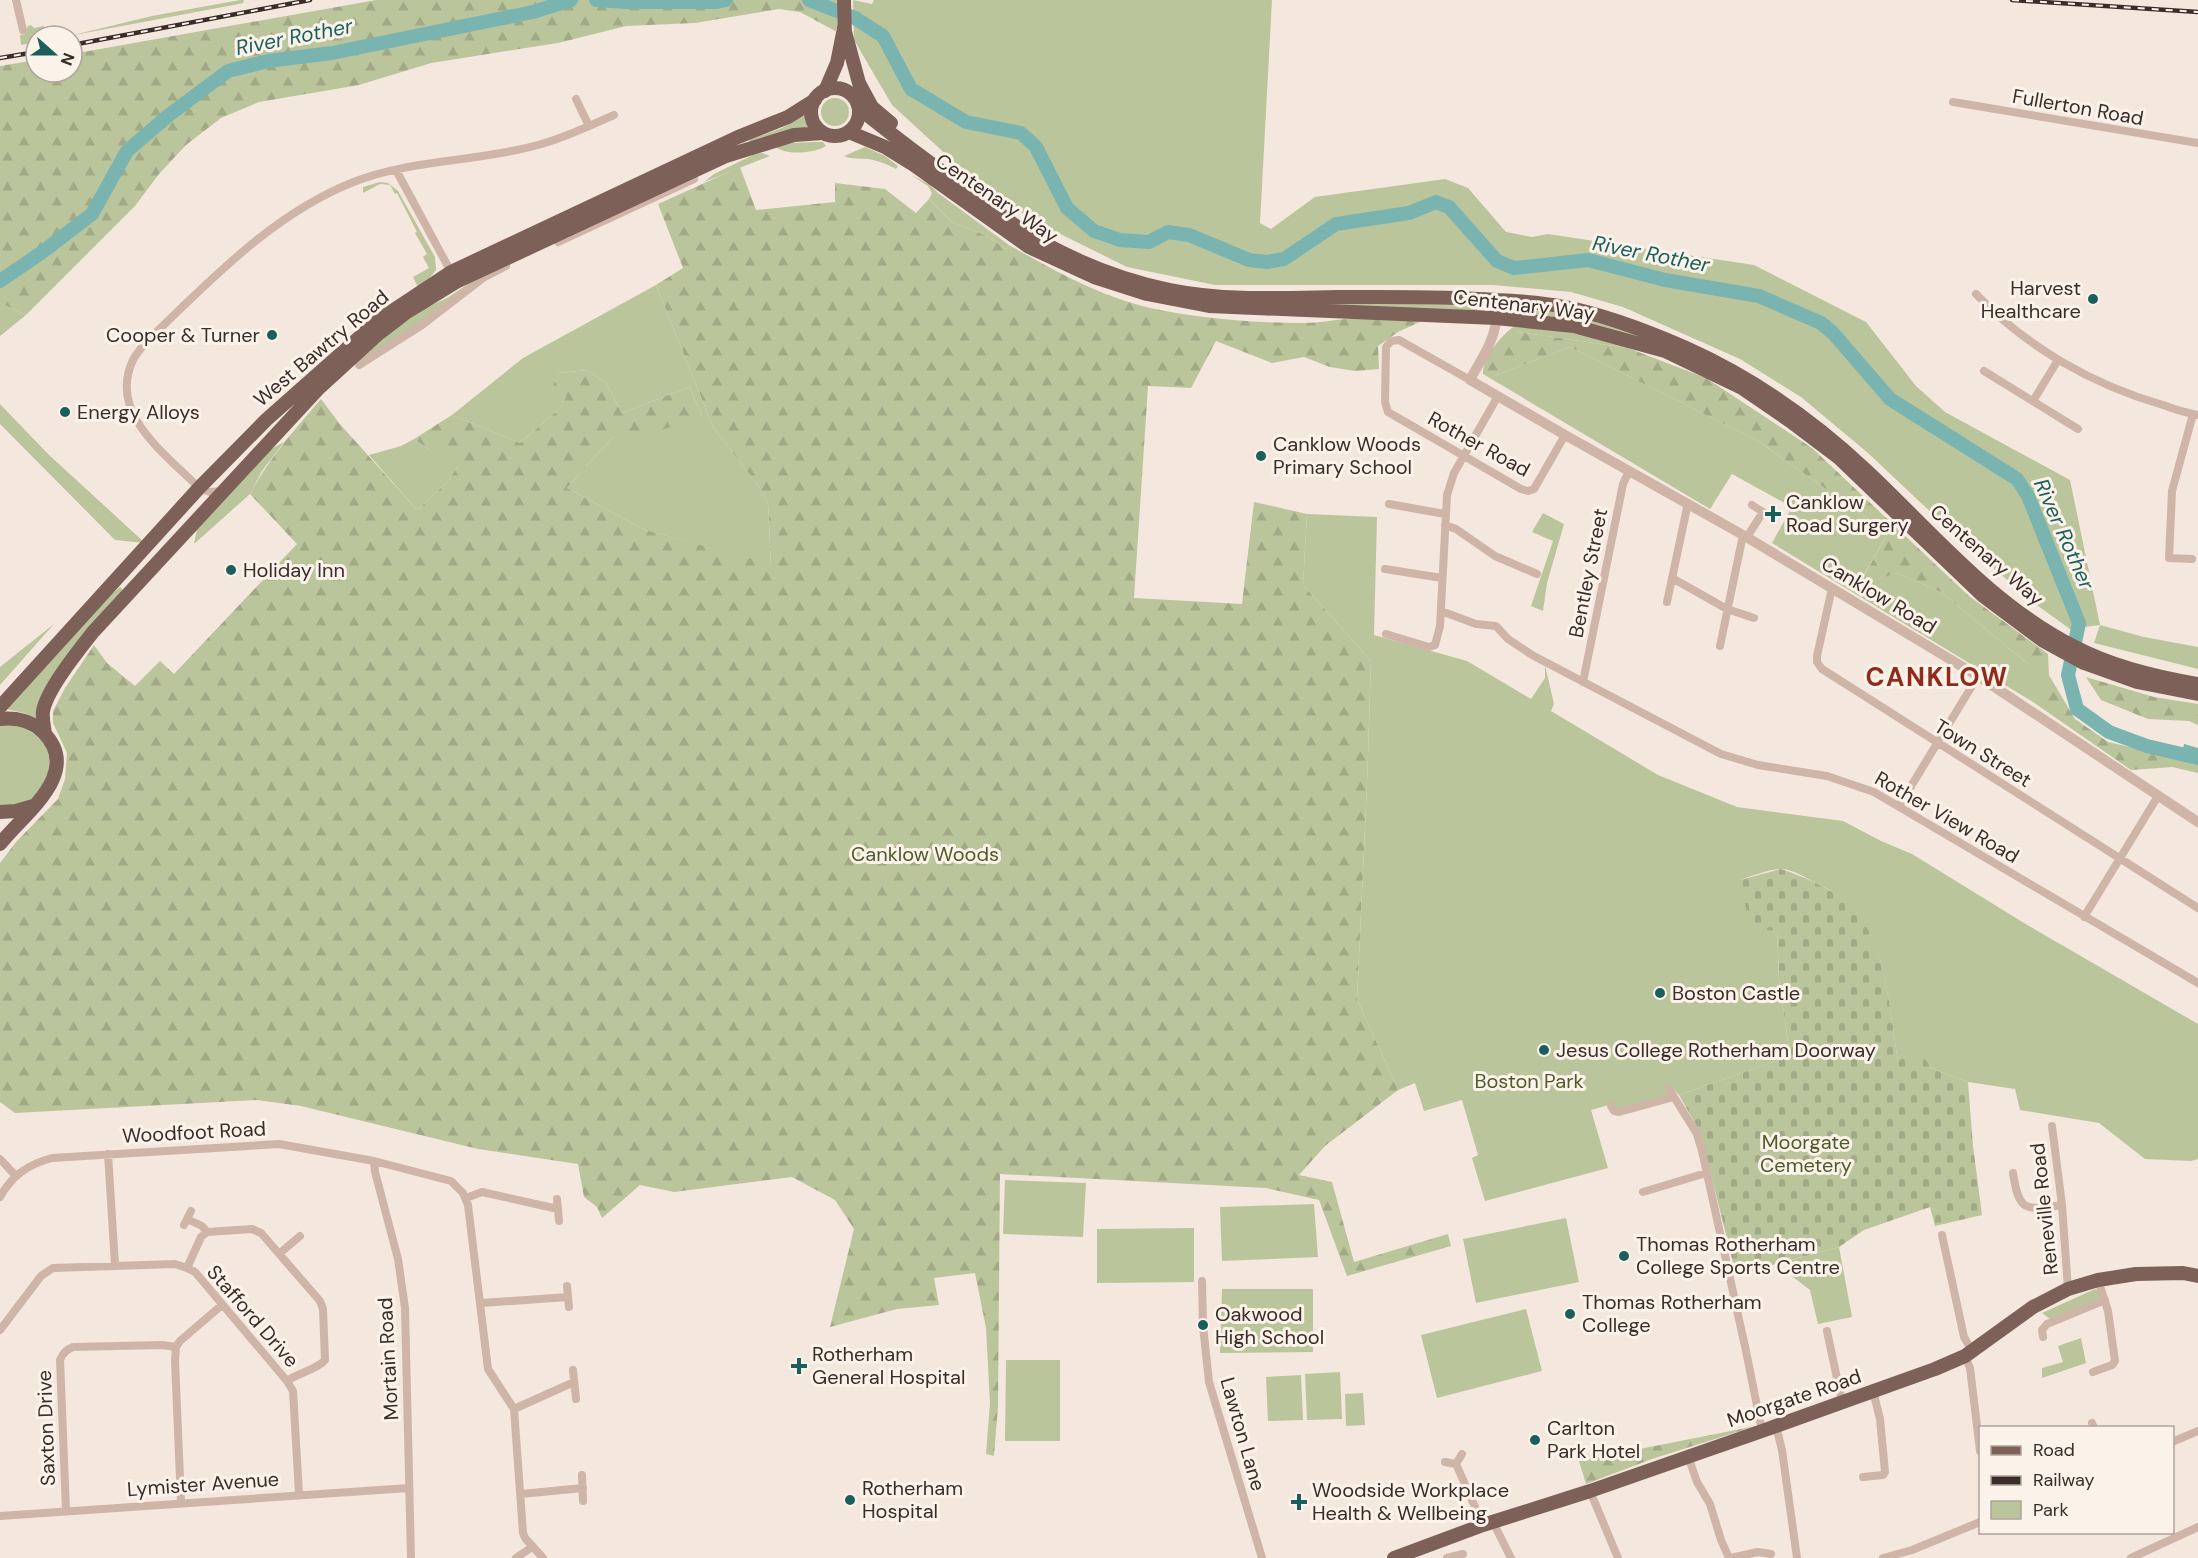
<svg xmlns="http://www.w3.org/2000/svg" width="2198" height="1558" font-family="'DM Sans',sans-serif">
	<defs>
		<pattern id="forest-firs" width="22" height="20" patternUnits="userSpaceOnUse" patternTransform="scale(1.5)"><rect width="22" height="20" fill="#bbc59c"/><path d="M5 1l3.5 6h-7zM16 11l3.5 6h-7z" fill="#a2a986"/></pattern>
		<pattern id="cemetery-stones" width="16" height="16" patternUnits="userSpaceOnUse" patternTransform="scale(1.5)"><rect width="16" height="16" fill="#bbc59c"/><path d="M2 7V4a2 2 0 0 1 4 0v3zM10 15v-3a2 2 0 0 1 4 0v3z" fill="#a2a986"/></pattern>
		<pattern id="water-waves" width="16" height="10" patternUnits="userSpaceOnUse" patternTransform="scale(1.5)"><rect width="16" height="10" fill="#7ab4b0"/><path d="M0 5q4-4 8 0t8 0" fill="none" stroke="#65938f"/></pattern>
	</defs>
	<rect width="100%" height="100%" fill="#f4e7dd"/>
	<path fill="#bbc59c" d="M240,0H244L243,3L260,0L69,36L152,16Z
		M853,0L872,4L874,0H1272L1260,223L1271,229L1315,197L1445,179L1468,188L1506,232L1532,237L1548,234L1754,265L1866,322L1916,386L1945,412L2070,480L2100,625L2144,637L2198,647V669L2094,643L2100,625L2070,629L2034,603L1955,535L1868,453L1801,397L1740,359L1623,307L1571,292L1493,285H1215L1127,267L1030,219L963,170L892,105L854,40Z
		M31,25L34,28L44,26L46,36H36V42L21,45L20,35L25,34L28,26Z
		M821 112a14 14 0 1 1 28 0a14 14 0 1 1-28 0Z
		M806,114L810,128L752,144L749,140L782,128Z
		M813,142H823L826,146C816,153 786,156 776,147L793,143Z
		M865,147L885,156L898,166L896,169C887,164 879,161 868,159C860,158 852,160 844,156Z
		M759,152L770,156L704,182L714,174Z
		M911,175L929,184L938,193L1009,245L1006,249L987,236L952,222L929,199L932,193L928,186Z
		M380,182L388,183L398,191L435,257L436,270L428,280L418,287L413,277L429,268L423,257L427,254L415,233L417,232L397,193L395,194L390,185L380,184L363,193V187Z
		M477,278L406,333L352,365L394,329L427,307L447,298Z
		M656,285L713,427L759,487L768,504L771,565L645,530L567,488L612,438L702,415L689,387L622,413L606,383L587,370L559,373L552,390L566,397L558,410L520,443L452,415L523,358Z
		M1372,302L1467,306L1483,312L1300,305Z
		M0,303L26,315L0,336Z
		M1520,307L1558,311L1615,326L1671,348L1509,314L1510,310Z
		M1518,324C1555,330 1595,332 1628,348L1518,332L1489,378L1570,347L1758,441L1888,533L1858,585L1897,573L1941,592L2024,661L2049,675L2033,702L1772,543L1792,507L1732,474L1710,509L1483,374C1482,358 1504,331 1518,324Z
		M0,404L48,454L145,543L115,540L0,424Z
		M414,439L431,451L459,450V465L448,481L417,510L369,455L401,446Z
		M284,442L262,471L250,494L194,544L198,525L269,450Z
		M1543,513L1564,524L1547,583L1543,611L1531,606L1553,541L1532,532Z
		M1307,514L1377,517L1374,635L1467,661L1531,699L1545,678V665L1554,704L1551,711L1658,775L1737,807L1843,821L1881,841L1912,854L2024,923L2198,1024V1159L2191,1161L2145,1159L2099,1123L2020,1110L2015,1089L1968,1082L1940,1072L1930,1067L1898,1060C1886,993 1888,918 1818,884C1808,879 1791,868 1780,869C1768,870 1751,876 1740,880L1777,930L1779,979L1790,1056L1679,1095L1672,1088L1668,1096L1619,1110L1612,1104L1591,1110L1608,1168L1485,1201L1472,1158L1478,1155L1462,1100L1424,1111L1415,1083L1398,1090L1357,999L1367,785L1371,661L1303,585Z
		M120,587L123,590L38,720L24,713L6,709L98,606Z
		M54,624L0,685V667Z
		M13,724C48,735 59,758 41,789C37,796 32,802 24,805C17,807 7,807 0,807V725Z
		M1005,1180L1086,1183L1083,1237L1003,1234Z
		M1314,1204L1318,1257L1222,1261L1220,1207Z
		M1566,1218L1579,1282L1476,1303L1463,1239Z
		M1194,1228V1282L1097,1283V1229Z
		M1839,1247L1852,1317L1818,1324L1810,1290L1793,1277L1784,1262Z
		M1222,1289H1313V1352L1220,1353Z
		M2095,1289L2099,1291L2100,1299L2050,1319L2042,1313Z
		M1526,1309L1542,1371L1437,1398L1421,1335Z
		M2081,1338L2086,1363L2042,1378V1368L2063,1362L2058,1346Z
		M1006,1360H1060V1441H1005Z
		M1340,1372L1342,1419L1307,1420L1305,1374Z
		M1301,1375L1303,1420L1268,1421L1266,1377Z
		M1363,1393L1365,1425L1346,1426L1345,1394Z"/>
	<path fill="url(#forest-firs)" d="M376,0H837L839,33L800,12L779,9L695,23L626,26L558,43L431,63L359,85L259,102L221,118L186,145L159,174L135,206L26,315L0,303V66L36,60V72H72V54Z
		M740,167L756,210L835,202V183L885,189L916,213L929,199L952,222L987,236L1006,249L1009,245C1055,271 1103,298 1155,309C1204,319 1256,323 1305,323C1319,323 1332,320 1346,319C1372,318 1398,320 1424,320L1398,332L1378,346L1379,369L1355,371L1330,367L1304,357L1272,363L1216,341L1191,388L1148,386L1134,598L1242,604L1254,502L1307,514L1303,585L1371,661L1367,785L1357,999L1398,1090L1325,1146L1299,1175L1332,1182L1354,1262L1448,1234L1451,1246L1347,1276L1319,1200L1266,1188L1000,1174L998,1407L994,1456L986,1454L990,1403L986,1328L975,1273L934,1278L939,1305L897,1309L830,1327L854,1229L835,1200L792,1177L674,1192L640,1185L602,1218L597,1207L584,1197L578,1164L478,1149L301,1106L257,1100L15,1113L0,1102V863L16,842L58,799L65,779L67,753L53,723V711L65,688L94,645L107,663L135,686L160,661L174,674L297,544L250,494C269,458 295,429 321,399L339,423L417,510L448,481L459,465V451H431L414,439L452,415L520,443L558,410L566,397L551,390L559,373L587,370L606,383L622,413L689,387L702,415L662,430L612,438L567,488L645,530L771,564L768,504L759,487L713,427L656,285L683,268L658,204Z
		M1518,332L1628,348L1706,378L1812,448L1969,596L2048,654L2049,675L2075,719L2108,742L2198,763V773L2172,767L2131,770L2033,702L2048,675L2024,661L1941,592L1897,573L1858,586L1888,533L1758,441L1570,347L1489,378L1485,371Z
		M2086,677L2154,697L2198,704V725L2189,721L2148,719L2101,700Z
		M1756,1426L1652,1459L1586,1484L1579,1461Z"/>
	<path fill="url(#cemetery-stones)" d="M1781,869C1804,877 1827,886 1846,902C1887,936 1889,1010 1898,1060L1922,1054L1930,1067L1940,1072L1968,1082L1973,1146L1982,1215L1935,1226L1930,1207L1864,1230L1839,1247L1736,1275L1701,1134L1679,1095L1790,1056L1779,979L1777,931L1750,928L1740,880Z"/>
	<path fill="url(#water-waves)" d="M2184,744L2198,748V763L2181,759Z"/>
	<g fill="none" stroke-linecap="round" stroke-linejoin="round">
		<path stroke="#7ab4b0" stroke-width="14" d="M596,0L626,2H717L726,0
			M809,0L855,18L883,36L911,89L966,122L1021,133L1036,147L1067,208L1094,231L1120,240L1149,242L1168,232L1189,235L1249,260L1267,262L1284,259L1336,224L1409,213L1436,202L1449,207L1497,261L1514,268L1588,260L1665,280L1759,296L1821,323L1833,333L1890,399L2017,479L2028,496L2079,623L2068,675L2077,709L2109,732L2147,746L2198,758
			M0,281L41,253L92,214L127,151L169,115L228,71L268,61L332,53L533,12L571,0"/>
		<path stroke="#ceb5a8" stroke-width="8" d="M16,0L23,30
			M576,99L589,126
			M1953,102L2198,143
			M396,170L451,272
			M558,242L694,179
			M1976,294C2026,347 2093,385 2163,405C2174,409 2186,413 2198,415
			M359,365L422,325L483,278L506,266
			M1984,371L2078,429
			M1470,380L1399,340L1391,341L1386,347L1385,402L1388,412L1521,489L1528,491L1534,489L1565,435
			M2033,401L2058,360
			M223,491L210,492L199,488C167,455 107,414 133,360C136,354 142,347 147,341C209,282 270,216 351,183C410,159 477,162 538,145C565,138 589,126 614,115
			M1389,504L1445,514
			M1445,525L1456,529L1495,556L1537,574
			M1747,537L1763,512L1752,505
			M2192,559L2169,558L2172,491L2193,414
			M1385,569L1442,578
			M1672,578L1727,609L1754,618
			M1832,588L1817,656V662L1822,669L2198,908
			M1667,602L1688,503
			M1441,611L1476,624L1496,626L1508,639L1532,655L1721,754L1758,765L1827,776L1874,792L2198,983
			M1386,634L1429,647L1435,645L1440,626L1447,495L1454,473L1498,396
			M1720,646L1743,535
			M1583,682L1623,484L1629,471
			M1899,806L1978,676
			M2084,917L2158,796
			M1669,1089L1697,1134L1702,1151L1746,1351L1762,1431
			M1611,1106L1614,1111L1619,1112L1674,1097
			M2052,1126L2062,1205L2068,1289
			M108,1154L115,1265
			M0,1159L15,1175
			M374,1161L375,1172L398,1259L405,1308L411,1558
			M2013,1173C2019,1213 2026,1210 2062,1205
			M1643,1192L1706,1173
			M0,1197C12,1175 29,1164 52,1158L279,1144L374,1161L451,1181L463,1193L468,1205L488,1369L514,1409L523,1533L525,1538L543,1558
			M466,1198L482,1192L558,1209
			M557,1199L559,1221
			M187,1219L202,1226L207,1232
			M184,1225L191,1211
			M1942,1235L1964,1337L1972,1351
			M279,1254L300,1236
			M187,1268L201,1237L207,1232L252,1229L261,1233L320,1301L323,1309L325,1360C318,1369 298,1373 287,1381
			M1202,1281L1203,1326L1209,1382L1262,1558
			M567,1286L569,1307
			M481,1303L568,1297
			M0,1330L41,1276L53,1268L175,1264L187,1268L195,1272L287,1381L293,1391L299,1494
			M1827,1331L1842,1402
			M2043,1337L2042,1330L2047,1324L2105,1300
			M1965,1356L1970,1368L1980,1451
			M573,1370L576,1399
			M2093,1372L2112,1365L2115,1361L2108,1311L2098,1280
			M514,1409L574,1382
			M2092,1423L2094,1428
			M1776,1426L1782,1450L1797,1558
			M2172,1442L2198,1431
			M1688,1456L1697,1482L1710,1504L1721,1540L1729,1558
			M1445,1462L1456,1464L1462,1454
			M1456,1464L1483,1525
			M582,1475L583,1501
			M1863,1477L1883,1475L1885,1472L1880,1419L1873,1391
			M1590,1491L1618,1558
			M521,1494L583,1488
			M181,1502L175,1361L176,1347L180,1341L222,1305
			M66,1510L60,1360C63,1353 66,1350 73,1347L162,1345L176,1347
			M0,1516L409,1488
			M1493,1522L1511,1558
			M516,1558L532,1547
			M1447,1558L1463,1554
			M1730,1558L1758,1552L1771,1554
			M1883,1558L1912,1550L1980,1522
			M2131,1558L2198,1527"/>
		<path stroke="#ceb5a8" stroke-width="10" d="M1515,301C1490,318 1500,322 1489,345C1484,357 1476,368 1470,380L1565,435L1743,535L1978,676L2198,822"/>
		<path stroke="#7d6159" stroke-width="14" d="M844,0L845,37
			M844,28L859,83L872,107L891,123
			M811 112a24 24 0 1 1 48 0a24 24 0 1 1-48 0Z
			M825,91L837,63L843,33
			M859,108C898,140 939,170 980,199C998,212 1016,228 1036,239C1077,262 1124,281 1170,290C1225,301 1281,298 1337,297C1390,297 1443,296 1496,300C1519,301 1541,302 1564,307C1606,315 1647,331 1686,348C1753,378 1814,421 1867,471C1933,533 1993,606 2075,647C2113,667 2156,677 2198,684
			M849,132L885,147L914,165L1029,247L1094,277L1147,294L1209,306L1496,318L1574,326L1665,351L1742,388L1790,421L1839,458L1983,596L2042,640L2084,663L2137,682L2198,694
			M0,707L199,488L266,420L380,319L451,272L738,137L788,117L815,100
			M0,719C16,717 32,721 43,732C84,773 23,814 0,844
			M45,734C44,726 42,719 43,711C47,689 79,650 93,632L319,388L377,335L407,312L456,282L726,156L794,135L823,133
			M0,812L16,811L33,806
			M1394,1558L1483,1525L1590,1491L1762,1431L1935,1369L1965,1356L2033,1307L2068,1289L2098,1280L2136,1274L2183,1273L2198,1276"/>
		<g stroke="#3a2c29" stroke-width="4.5">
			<path id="rail" d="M2012,0L2198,12
				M72,45L310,0
				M0,58L36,52"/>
		</g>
		<use href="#rail" stroke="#fbf2ea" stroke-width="2" stroke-dasharray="7" stroke-linecap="butt"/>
	</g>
	<g fill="#1a5f5d" stroke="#fbf2ea" stroke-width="2">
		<circle cx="2093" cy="299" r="6"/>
		<circle cx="272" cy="335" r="6"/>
		<circle cx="65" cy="412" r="6"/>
		<circle cx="1261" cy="456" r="6"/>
		<path d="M1770 505h6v6h6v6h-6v6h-6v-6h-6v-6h6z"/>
		<circle cx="231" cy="570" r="6"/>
		<circle cx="1660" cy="993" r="6"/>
		<circle cx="1544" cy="1050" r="6"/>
		<circle cx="1624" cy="1256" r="6"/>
		<circle cx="1570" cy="1314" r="6"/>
		<circle cx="1203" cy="1325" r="6"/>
		<path d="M796 1357h6v6h6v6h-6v6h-6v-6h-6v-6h6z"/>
		<circle cx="1535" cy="1440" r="6"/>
		<circle cx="850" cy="1500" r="6"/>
		<path d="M1296 1493h6v6h6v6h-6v6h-6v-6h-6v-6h6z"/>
	</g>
	<g text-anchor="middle" stroke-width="6" stroke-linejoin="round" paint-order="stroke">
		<g font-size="20" fill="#3a2c29" stroke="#fbf2ea">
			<text transform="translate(2078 107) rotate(10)" y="7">Fullerton Road</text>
			<text transform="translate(997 198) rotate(34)" y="7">Centenary Way</text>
			<text transform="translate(1524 305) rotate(7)" y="7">Centenary Way</text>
			<text transform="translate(321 348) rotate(-40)" y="7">West Bawtry Road</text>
			<text transform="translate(1479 444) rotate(29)" y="7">Rother Road</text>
			<text transform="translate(1987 555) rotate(41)" y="7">Centenary Way</text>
			<text transform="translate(1588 573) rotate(-79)" y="7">Bentley Street</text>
			<text transform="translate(1879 595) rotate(31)" y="7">Canklow Road</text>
			<text transform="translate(1983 753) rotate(32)" y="7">Town Street</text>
			<text transform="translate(1947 817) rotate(30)" y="7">Rother View Road</text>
			<text transform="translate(194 1132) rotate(-3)" y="7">Woodfoot Road</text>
			<text transform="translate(2044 1209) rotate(-96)" y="7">Reneville Road</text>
			<text transform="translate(253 1316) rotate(49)" y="7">Stafford Drive</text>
			<text transform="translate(388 1359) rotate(-93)" y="7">Mortain Road</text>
			<text transform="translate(1794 1398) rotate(-19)" y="7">Moorgate Road</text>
			<text transform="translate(46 1428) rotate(-92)" y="7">Saxton Drive</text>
			<text transform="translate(1243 1434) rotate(74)" y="7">Lawton Lane</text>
			<text transform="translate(203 1484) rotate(-4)" y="7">Lymister Avenue</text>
		</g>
		<g font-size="20" fill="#3a2c29" stroke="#fbf2ea" text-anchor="start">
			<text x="2081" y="295" text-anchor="end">Harvest<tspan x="2081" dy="23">Healthcare</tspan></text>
			<text x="260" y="342" text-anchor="end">Cooper &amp; Turner</text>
			<text x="77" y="419">Energy Alloys</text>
			<text x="1273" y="451">Canklow Woods<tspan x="1273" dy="23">Primary School</tspan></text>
			<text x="1786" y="509">Canklow<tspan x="1786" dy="23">Road Surgery</tspan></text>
			<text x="243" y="577">Holiday Inn</text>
			<text x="1672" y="1000">Boston Castle</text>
			<text x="1556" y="1057">Jesus College Rotherham Doorway</text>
			<text x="1636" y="1251">Thomas Rotherham<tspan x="1636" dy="23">College Sports Centre</tspan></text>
			<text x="1582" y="1309">Thomas Rotherham<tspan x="1582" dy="23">College</tspan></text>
			<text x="1215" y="1321">Oakwood<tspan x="1215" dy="23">High School</tspan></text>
			<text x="812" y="1361">Rotherham<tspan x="812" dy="23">General Hospital</tspan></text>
			<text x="1547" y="1435">Carlton<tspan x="1547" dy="23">Park Hotel</tspan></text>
			<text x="862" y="1495">Rotherham<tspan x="862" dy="23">Hospital</tspan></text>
			<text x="1312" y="1497">Woodside Workplace<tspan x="1312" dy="23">Health &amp; Wellbeing</tspan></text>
		</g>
		<g font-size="20" fill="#4e5b2a" stroke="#fbf2ea">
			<text x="925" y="861">Canklow Woods</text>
			<text x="1529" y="1088">Boston Park</text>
			<text x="1806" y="1149">Moorgate<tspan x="1806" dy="23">Cemetery</tspan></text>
		</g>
		<g font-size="21" font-style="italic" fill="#1a5f5d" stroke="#fbf2ea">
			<text transform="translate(294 37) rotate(-11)" y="7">River Rother</text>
			<text transform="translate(1651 254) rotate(11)" y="7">River Rother</text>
			<text transform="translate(2064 534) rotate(66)" y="7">River Rother</text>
		</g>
		<g font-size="26" font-weight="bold" letter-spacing="1.5" fill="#902b1b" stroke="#fbf2ea">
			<text x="1937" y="686">CANKLOW</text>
		</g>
	</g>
	<rect x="1979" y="1426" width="195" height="108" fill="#fbf2ea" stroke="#aea39d" stroke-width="1.5"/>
	<rect x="1991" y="1446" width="30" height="9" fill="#7d6159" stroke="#aea39d" stroke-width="1.5"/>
	<text x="2033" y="1456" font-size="18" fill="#3a2c29">Road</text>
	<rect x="1991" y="1476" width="30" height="9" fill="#3a2c29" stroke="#aea39d" stroke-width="1.5"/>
	<text x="2033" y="1486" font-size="18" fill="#3a2c29">Railway</text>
	<rect x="1991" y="1501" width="30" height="18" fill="#bbc59c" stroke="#aea39d" stroke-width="1.5"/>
	<text x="2033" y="1516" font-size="18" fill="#3a2c29">Park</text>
	<g transform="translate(54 54) rotate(111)"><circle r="28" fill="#fbf2ea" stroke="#aea39d" stroke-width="1.5"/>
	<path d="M0-4.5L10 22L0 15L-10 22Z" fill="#1a5f5d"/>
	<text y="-9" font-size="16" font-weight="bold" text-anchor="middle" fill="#3a2c29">N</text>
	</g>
</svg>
